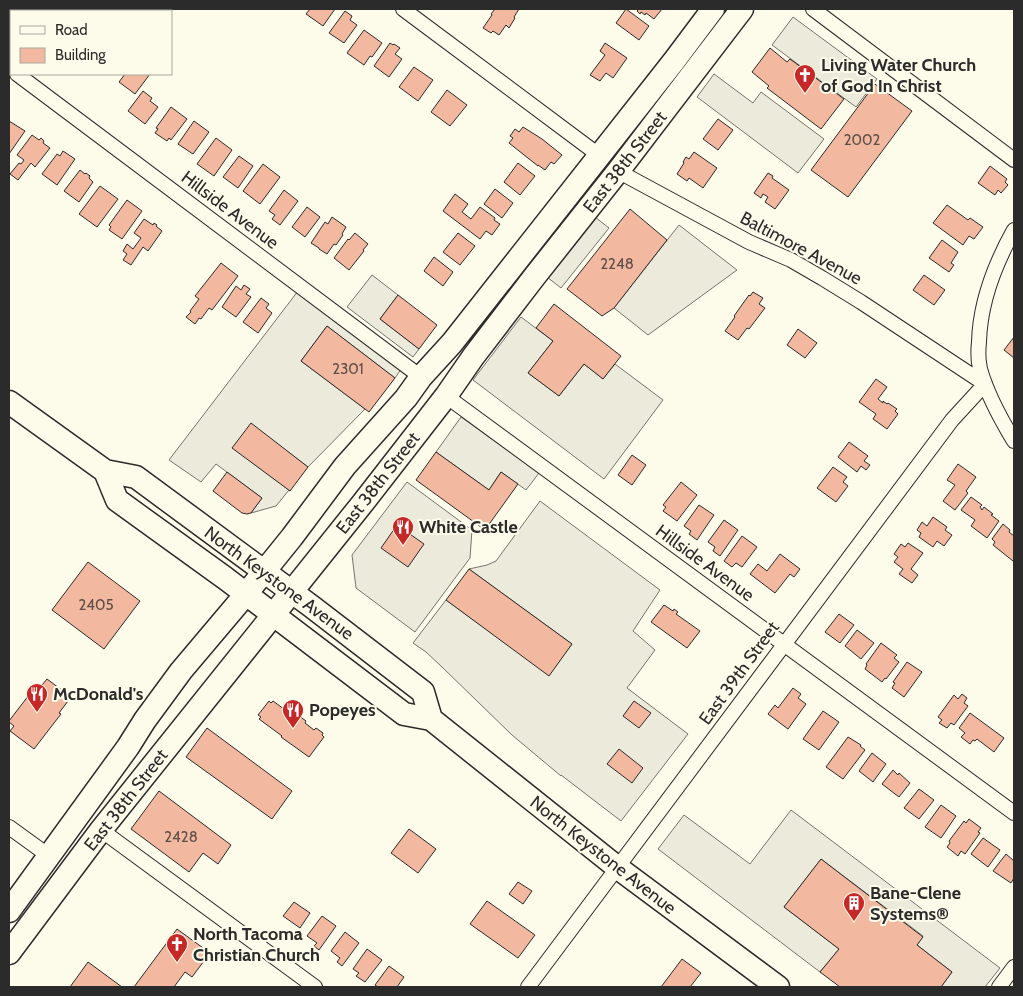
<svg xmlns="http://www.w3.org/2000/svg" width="1023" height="996" font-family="Cabin,sans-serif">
	<rect width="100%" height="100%" fill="#fdfbea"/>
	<path fill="#eceadb" stroke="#74746e" d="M793,17L877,79L856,107L772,45Z
		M714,74L753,103L761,92L824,139L798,173L697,97Z
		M595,217L609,228L561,288L547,277Z
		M679,225L737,270L648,335L614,308Z
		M372,275L398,295L380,319L419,349L413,357L347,307Z
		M298,291L402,368L395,378L327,326L301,361L365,409L308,467L251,424L233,448L289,490L276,506L251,513L262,498L216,464L201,482L169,460Z
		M521,317L553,341L528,373L559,396L584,364L603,379L615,364L663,400L604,479L473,380Z
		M461,417L539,473L526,490L501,472L489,490L436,452Z
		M407,482L472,530L470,558L415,632L356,588L352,555Z
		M540,501L660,590L633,631L655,650L627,688L688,734L621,821L561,775V776L512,735L442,667L426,652L413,643L446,600L549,675L572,644L469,569L487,565L496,561Z
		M791,810L1000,968L985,987H941L952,972L917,945L923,936L821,859L784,907L839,949L820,972L658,849L684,815L750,864Z"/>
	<path fill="#f2b8a0" stroke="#2b2b2b" d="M310,9H335L323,26L306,14Z
		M495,9H519L514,17L515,18L509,28L506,25L499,35L493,31L491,33L483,28L492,15L491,14Z
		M626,9L649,26L639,40L616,23Z
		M639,9H662L654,19L646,13L645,15L641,12L640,14L637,11Z
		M345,11L352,16L350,20L357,25L344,43L329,33Z
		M364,30L382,43L372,57L370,56L364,65L347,53Z
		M390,43L393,45L394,44L400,48L395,54L402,59L389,77L374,66Z
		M605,43L627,58L613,78L606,73L600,81L590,75L605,55L600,51Z
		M770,48L787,62L790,59L844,99L821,129L767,88L769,86L752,72Z
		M414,67L433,80L418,101L399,87Z
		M125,74H150L135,94L119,82Z
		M875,84L912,111L848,197L811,170Z
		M447,90L467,105L450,126L431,112Z
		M143,91L152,98L150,101L158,107L145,124L128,111Z
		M171,107L187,119L171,140L169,138L167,141L155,133L158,129L156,128Z
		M718,119L733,130L718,150L703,139Z
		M9,121L25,131L9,154Z
		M194,121L209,132L193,154L178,144Z
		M523,127L542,139L562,155L554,164L551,162L545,170L538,165V166L509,143L513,138L510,136L515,129L519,132Z
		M32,135L39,140L41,138L44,141L43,143L50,148L35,167L31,163L18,180L10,174L19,163L21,164L24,160L17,155Z
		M216,138L232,150L214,176L197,164Z
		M63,151L75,159L57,185L42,174L57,154L60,156Z
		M694,152L717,168L703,188L689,178L687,181L677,174L684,163L683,162L686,157L689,159Z
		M239,156L253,166L238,188L223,177Z
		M518,163L535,176L520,195L504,182Z
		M263,164L280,177L260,204L243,191Z
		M990,166L1007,179L1005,182L1008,185L1001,193L998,190L995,195L978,183Z
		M80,170L85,174L86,173L90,176L89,178L93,182L79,202L64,191Z
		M768,173L773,176L772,178L789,190L775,209L765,202L768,197L763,194L761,198L754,193Z
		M100,186L118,199L97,227L79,214Z
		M495,189L513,203L502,218L484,204Z
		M284,190L298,201L280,225L272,219L275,215L269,211Z
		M455,194L468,204L462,212L471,219L480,207L495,218L494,220L500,224L492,235L486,231L480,239L443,211Z
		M127,200L142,211L122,239L109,230L111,227L109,225Z
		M947,205L968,220L970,218L983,227L974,239L969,236L963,245L933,223Z
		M307,207L320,217L305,237L292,227Z
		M630,209L667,240L614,308L602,316L567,289Z
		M332,217L346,227L342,234L343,235L336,245L334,244L327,254L319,249V248L311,243L325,222L328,224Z
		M144,219L153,225L154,223L157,225L156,226L162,231L148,251L143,247L131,265L123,260L127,254L123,251L127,244L133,249L141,238L134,233Z
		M355,233L368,244L363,250L364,251L349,270L334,258L348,239L349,240Z
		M458,233L475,246L460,265L443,252Z
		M942,240L958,252L951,263L954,265L949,272L929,258Z
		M434,257L453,272L443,286L424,271Z
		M221,263L238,276L212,310L209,308L201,319L199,318L195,324L186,317L191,312L190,311L199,299L195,296Z
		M924,275L945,290L934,305L913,290Z
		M244,285L250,289L246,294L251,297L236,317L222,307L236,286L241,290Z
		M753,292L763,298L759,304L765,308L749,329L747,328L738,340L725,331L735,317L734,316L749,295L750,296Z
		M398,295L437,325L419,349L380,319Z
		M261,298L269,304L266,308L272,313L258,333L243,322Z
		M554,304L621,356L603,379L584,364L559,396L528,373L553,341L536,328Z
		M327,326L395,378L369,412L301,361Z
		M798,329L817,343L805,358L787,345Z
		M1014,337V358L1004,350Z
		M876,379L887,387L878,399L883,403V401L887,404L888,403L897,409L895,411L898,414L887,429L873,419L876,414L859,402Z
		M251,423L308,467L290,491L232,448Z
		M849,442L868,456L864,461L870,465L866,470L861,466L857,472L838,457Z
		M436,452L489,490L501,472L518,484L485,530L416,480Z
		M632,455L646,465L632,485L618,475Z
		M958,464L976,477L966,491L968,493L955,510L943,501L955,485L947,480Z
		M833,467L847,477L843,482L848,486L836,502L817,488Z
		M227,472L262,498L251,513L247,514L242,513L213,491Z
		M681,482L697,495L677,521L663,511L666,507L663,505Z
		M971,497L982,505L980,507L982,510L984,507L993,514L991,515L999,521L987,538L971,526L975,520L961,510Z
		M699,505L714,515L697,540L689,534L691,531L684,526Z
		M933,517L947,527L945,530L952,535L944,546L937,541L933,547L919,537L921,533L917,530L922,522L927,526Z
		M724,520L738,530L720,556L713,551L715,547L708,542Z
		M1003,524L1010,530L1009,532L1014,536V559L1013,561L993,545L995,542L992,539Z
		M397,525L424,544L408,567L381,548Z
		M742,536L757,547L742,567L736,563L732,567L724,561Z
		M908,543L923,553L911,569L918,575L912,583L899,574L903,569L894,562L898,557L894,554L901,544L905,547Z
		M780,554L800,569L794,577L790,574L775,593L750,574L758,564L767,571Z
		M88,562L140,601L104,649L52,610Z
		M469,569L572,644L549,676L446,600Z
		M664,605L673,611L674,609L678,612L676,614L700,631L687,648L651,622Z
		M839,614L854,625L840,643L825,632Z
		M857,630L874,643L861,659L845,646Z
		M881,643L897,655L894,658L899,662L886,679L885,678L882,682L865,669L867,665L866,664Z
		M907,662L922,672L904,697L892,688L895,683L893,682Z
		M47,679L71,697L59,713L61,714L34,749L10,731L14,726L9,722V721L35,687L38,690Z
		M793,688L801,694L798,698L806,704L788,729L768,714L775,705L778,708Z
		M962,694L967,698L964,703L968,706L954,725L951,723L947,728L939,723L942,720L938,717L954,695L958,699Z
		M269,701L271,703L273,701L288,712L290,709L306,721L305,723L314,730L316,728L323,733L322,735L324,737L309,757L281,737L282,736L259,719L261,717L258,715Z
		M634,701L651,713L639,728L623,716Z
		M823,711L839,722L819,750L803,739Z
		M970,713L1004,738L994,752L977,739L975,741L973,740L970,744L961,737L965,733L959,728Z
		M207,728L292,791L272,819L186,757Z
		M848,737L861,745L860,746L865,750L843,779L826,767Z
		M619,749L643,768L632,783L607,764Z
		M872,753L886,764L873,782L859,771Z
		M893,770L898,775L899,773L910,783L899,797L882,784Z
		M919,789L934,800L919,819L904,808Z
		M159,791L231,845L218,864L203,853L189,872L131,829Z
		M941,805L956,816L941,838L925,827Z
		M969,819L981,828L978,832L980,833L965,854L961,851L958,856L947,847L950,843L949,841L964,821L966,823Z
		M409,829L436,849L418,873L391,853Z
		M983,838L1000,850L988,867L971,854Z
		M1006,854L1014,861V878L1011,883L993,871Z
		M821,859L923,937L917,945L952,972L941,987H840L820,972L839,949L784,907Z
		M518,882L532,891L523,904L509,894Z
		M487,901L535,935L518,958L470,924Z
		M294,902L310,913L300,928L283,916Z
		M322,916L336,926L319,950L314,946L317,943L307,936Z
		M177,929L210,953L192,977L185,972L174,987H134Z
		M345,932L359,943L342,966L337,962L340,958L331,951Z
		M367,949L382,960L365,982L356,976L359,973L353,969Z
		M682,959L701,973L690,987H661Z
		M88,962L122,987H70Z
		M389,966L404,977L397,987H378L375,985Z"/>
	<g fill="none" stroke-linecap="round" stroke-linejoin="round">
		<g stroke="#2b2b2b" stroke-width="16">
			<path id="minor" d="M403,9L600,156
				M813,9L1014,160
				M30,11L32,9
				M9,50L11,45
				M17,74L421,377
				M1014,230C995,264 980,302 979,342C978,351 978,360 980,369C987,394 1000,418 1014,441
				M446,396L1014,813
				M9,827L49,856
				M101,830L315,987
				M528,987L952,420L985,384L861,302L822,278L791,260L749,242L625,175L619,170
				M999,987L1014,967"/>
		</g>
		<g stroke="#2b2b2b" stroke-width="25">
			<path id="primary" d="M9,402L105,471L136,477L311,606L423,692L431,719
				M105,471L117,500L225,578L404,714L431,719L618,868L778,987
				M9,911L128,747L145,720L181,671L246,594L292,537L345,466L406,398L421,377L452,343L674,61L713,9
				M9,953L101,830L362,504L446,396L473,357L535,276L619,170L742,9"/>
		</g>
		<use href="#minor" stroke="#fdfbea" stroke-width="14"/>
		<use href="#primary" stroke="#fdfbea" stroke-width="22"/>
	</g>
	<defs>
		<g id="church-pin" transform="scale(1.125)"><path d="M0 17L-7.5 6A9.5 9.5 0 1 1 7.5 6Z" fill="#c62828" stroke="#fdfbea"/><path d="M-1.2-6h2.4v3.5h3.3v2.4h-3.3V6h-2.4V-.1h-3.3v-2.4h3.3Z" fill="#fff"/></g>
		<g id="restaurant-pin" transform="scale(1.125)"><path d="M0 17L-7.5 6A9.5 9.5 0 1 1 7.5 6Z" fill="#c62828" stroke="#fdfbea"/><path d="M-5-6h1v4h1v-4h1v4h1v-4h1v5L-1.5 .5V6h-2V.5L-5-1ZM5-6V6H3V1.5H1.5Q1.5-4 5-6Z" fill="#fff"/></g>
		<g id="building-pin" transform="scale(1.125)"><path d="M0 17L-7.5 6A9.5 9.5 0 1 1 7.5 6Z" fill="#c62828" stroke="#fdfbea"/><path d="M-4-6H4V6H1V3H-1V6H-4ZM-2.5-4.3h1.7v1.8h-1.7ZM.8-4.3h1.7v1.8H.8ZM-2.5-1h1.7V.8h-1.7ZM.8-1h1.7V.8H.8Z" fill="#fff"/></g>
	</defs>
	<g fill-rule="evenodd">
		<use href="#church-pin" x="805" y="75"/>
		<use href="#restaurant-pin" x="403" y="527"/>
		<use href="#restaurant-pin" x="37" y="694"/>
		<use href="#restaurant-pin" x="293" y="710"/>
		<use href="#building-pin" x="854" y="903"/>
		<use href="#church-pin" x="177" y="944"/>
	</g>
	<g text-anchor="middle" stroke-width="4" stroke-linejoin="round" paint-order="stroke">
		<g font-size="15" fill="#5d4e48">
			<text x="862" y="145">2002</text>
			<text x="617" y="269">2248</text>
			<text x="348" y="374">2301</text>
			<text x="96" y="610">2405</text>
			<text x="181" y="842">2428</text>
		</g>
		<g font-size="18" font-weight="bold" fill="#2b2b2b" stroke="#fdfbea" text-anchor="start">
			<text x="821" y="71">Living Water Church<tspan x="821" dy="21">of God In Christ</tspan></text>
			<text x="419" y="533">White Castle</text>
			<text x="53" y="700">McDonald's</text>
			<text x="309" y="716">Popeyes</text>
			<text x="870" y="899">Bane-Clene<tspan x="870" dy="21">Systems®</tspan></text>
			<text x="193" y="940">North Tacoma<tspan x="193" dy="21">Christian Church</tspan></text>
		</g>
		<g font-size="18" fill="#2b2b2b" stroke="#fdfbea">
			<text transform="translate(625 162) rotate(-52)" y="6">East 38th Street</text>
			<text transform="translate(230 210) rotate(37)" y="6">Hillside Avenue</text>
			<text transform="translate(801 248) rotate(28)" y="6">Baltimore Avenue</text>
			<text transform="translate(378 483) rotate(-52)" y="6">East 38th Street</text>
			<text transform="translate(705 563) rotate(36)" y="6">Hillside Avenue</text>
			<text transform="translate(279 583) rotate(36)" y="6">North Keystone Avenue</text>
			<text transform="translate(739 673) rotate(-54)" y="6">East 39th Street</text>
			<text transform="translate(126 800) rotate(-52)" y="6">East 38th Street</text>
			<text transform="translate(603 855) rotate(38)" y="6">North Keystone Avenue</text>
		</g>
	</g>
	<rect width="1023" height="996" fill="none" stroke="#2b2b2b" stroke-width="20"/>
	<rect x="10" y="10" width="162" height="65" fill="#fdfbea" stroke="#a9a89e"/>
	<rect x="20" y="26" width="25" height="8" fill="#fdfbea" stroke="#a9a89e"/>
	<text x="55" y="35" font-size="15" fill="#2b2b2b">Road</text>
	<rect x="20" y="48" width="25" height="15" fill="#f2b8a0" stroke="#a9a89e"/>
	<text x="55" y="60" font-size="15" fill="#2b2b2b">Building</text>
</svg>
